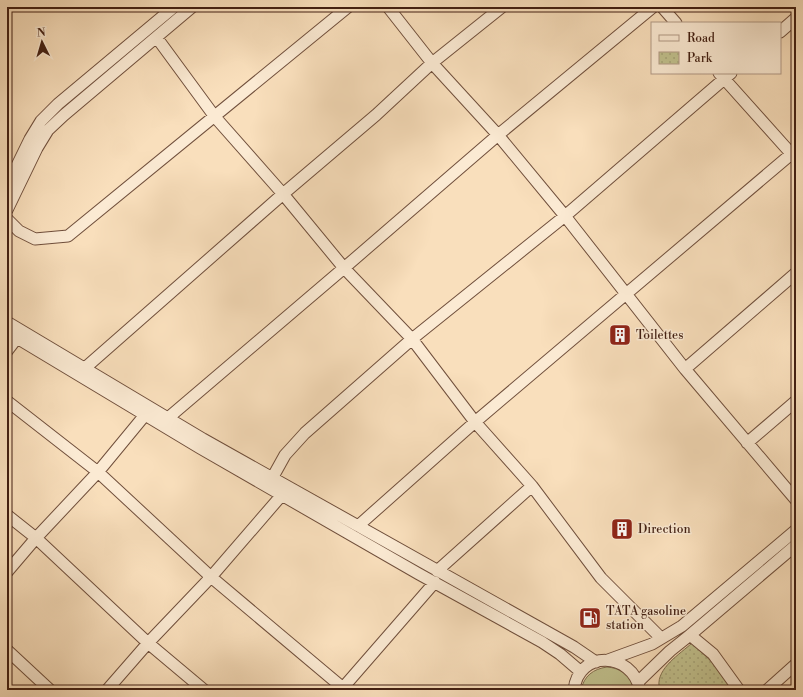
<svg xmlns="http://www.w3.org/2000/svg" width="803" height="697" font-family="'Libre Bodoni',serif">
	<defs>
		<pattern id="park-dots" width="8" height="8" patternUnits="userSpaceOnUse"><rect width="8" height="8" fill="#c1c18e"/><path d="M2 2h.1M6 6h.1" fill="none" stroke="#a7a579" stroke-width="1.8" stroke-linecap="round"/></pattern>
	</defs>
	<rect width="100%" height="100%" fill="#f9dfbc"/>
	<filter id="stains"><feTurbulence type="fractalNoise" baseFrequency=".005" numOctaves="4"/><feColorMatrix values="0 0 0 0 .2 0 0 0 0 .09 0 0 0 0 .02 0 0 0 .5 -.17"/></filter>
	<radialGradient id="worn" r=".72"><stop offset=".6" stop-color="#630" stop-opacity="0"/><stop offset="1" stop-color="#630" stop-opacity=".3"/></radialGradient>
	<path fill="#c1c18e" stroke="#827050" d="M607,667C620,668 632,675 634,690H581C584,676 593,669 607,667Z"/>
	<path fill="url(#park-dots)" stroke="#827050" d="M692,643L714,664L733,690H667L659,686C657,668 680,654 692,643Z"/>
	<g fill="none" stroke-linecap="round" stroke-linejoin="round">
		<g stroke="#704f3c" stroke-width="13">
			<path id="minor" d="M388,7L432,63L498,135L565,216L685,369L796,500
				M662,7L676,23
				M780,32L796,18
				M157,38L215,117L283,194L344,268L412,339L475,422L532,486L601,578L661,638
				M719,73L796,159
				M7,186L30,139L41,121L58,104L174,7
				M7,210L37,148L48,130L64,115L192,7
				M7,219L19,231L35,239L68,236L348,7
				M7,322L203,439L574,647L596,662
				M7,332L200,448L419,574L542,642L560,654L581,672
				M7,351L17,338
				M85,368L283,194L376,115L432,63L502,7
				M685,369L796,273
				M7,401L98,472L211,577L343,688
				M168,418L344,268L498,135L653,7
				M747,443L796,401
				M270,482L285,455L305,433L412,339L565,216L731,73
				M7,515L36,538L148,643L204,690
				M358,526L475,422L796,150
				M437,571L532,486
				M7,572L36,538L98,472L145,415
				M690,635L713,654L739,690
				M7,650L50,690
				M608,660L652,644L682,626L796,530
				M638,682L670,651L690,635L796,545
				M107,690L148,643L211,577L287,489
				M341,690L435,582
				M574,690C578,650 632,651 640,690
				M767,690L796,664"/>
		</g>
		<use href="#minor" stroke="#fbead3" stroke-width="11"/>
	</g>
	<defs>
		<g id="building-square" transform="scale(1.15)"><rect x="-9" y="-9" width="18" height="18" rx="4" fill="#8f2418" stroke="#fbead3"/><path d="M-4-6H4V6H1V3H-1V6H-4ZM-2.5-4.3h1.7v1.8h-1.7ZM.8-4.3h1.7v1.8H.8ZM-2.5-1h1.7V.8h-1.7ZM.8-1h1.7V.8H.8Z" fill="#fff"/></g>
		<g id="fuel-square" transform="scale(1.15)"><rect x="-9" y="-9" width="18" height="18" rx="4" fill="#8f2418" stroke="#fbead3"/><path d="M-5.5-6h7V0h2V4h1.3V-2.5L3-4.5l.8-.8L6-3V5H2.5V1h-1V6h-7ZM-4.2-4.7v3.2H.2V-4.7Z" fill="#fff"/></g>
	</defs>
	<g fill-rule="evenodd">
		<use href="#building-square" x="620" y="335"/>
		<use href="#building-square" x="622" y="529"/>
		<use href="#fuel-square" x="590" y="618"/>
	</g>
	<g text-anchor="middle" stroke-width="3" stroke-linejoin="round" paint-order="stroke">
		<g font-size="12" fill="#421f12" stroke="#fbead3" text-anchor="start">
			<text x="636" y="339">Toilettes</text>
			<text x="638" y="533">Direction</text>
			<text x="606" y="615">TATA gasoline<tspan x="606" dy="14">station</tspan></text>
		</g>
	</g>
	<rect width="803" height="697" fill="none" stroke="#f9dfbc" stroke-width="24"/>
	<rect x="8" y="8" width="787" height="681" fill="none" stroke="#421f12" stroke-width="2"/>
	<rect x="12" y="12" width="779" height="673" fill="none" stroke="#421f12"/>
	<rect x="651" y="22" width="130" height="52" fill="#fbead3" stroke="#b19986"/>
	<rect x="659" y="35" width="20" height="6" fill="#fbead3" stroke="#b19986"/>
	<text x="687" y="42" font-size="12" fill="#421f12">Road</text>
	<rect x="659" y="52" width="20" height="12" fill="url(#park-dots)" stroke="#b19986"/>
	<text x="687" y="62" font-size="12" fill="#421f12">Park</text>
	<g transform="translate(42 42) rotate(355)" stroke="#fbead3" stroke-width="3" paint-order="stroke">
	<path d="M0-3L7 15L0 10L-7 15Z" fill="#421f12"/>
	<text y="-6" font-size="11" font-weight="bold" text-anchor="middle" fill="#421f12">N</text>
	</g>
	<rect width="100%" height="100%" filter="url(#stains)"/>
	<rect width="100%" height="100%" fill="url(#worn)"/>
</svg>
